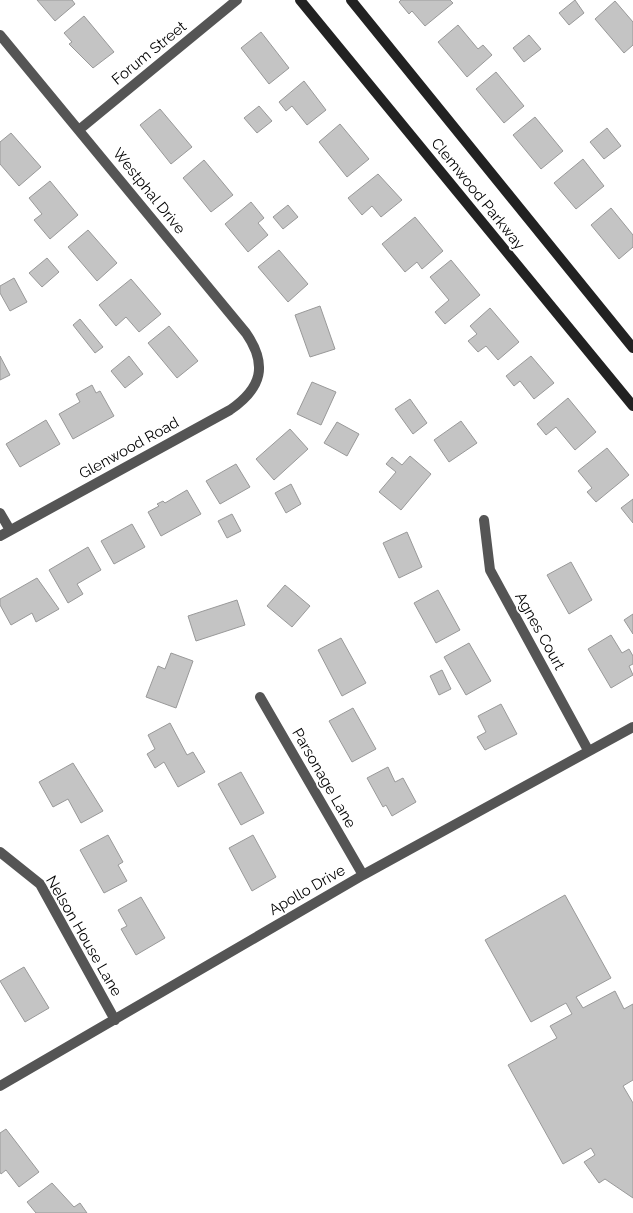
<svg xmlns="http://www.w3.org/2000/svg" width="633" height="1213" font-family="Raleway,sans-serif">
	<rect width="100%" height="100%" fill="#fff"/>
	<path fill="#c4c4c4" stroke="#999" d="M37,0H72L75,4L55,21Z
		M401,0H450L453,3L425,26L412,11L409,14L399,2Z
		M575,0L584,13L569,25L559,13Z
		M615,1L633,22V45L624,53L595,19Z
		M84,16L114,52L93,68L69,44L72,42L64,33Z
		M458,25L478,49L483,45L492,55L467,77L438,42Z
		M261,32L289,68L269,84L241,48Z
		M529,35L541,49L524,62L513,48Z
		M496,72L524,106L504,123L476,89Z
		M304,81L326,110L307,125L292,106L286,111L279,102Z
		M259,106L272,121L257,133L244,118Z
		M160,109L192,147L171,164L140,125Z
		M535,117L563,151L541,169L513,135Z
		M340,124L369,159L347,177L319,142Z
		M607,128L621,146L604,159L590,142Z
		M11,133L41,167L19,186L0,164V142Z
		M583,159L604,186L576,209L554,183Z
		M204,160L233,195L211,212L183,178Z
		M378,174L402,200L381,217L372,206L362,215L348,198Z
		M50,181L78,215L50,239L34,220L42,214L29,198Z
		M251,202L264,218L258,223L268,235L248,252L225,224Z
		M288,205L298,217L283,229L273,217Z
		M611,208L633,235V247L619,259L591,225Z
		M415,217L443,251L422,269L417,262L405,272L382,244Z
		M88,230L117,263L97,281L68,247Z
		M279,250L308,284L288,302L258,267Z
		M47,258L59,272L42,287L29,273Z
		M451,260L480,295L445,324L435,312L449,300L430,277Z
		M14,278L27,302L10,311L0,293V286Z
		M131,279L161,314L139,332L126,317L116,326L99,305Z
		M320,306L335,349L310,357L295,315Z
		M490,308L519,342L498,360L486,346L478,352L468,341L477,334L470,326Z
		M80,319L103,347L95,353L73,325Z
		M169,326L198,361L177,378L148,343Z
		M0,356L10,375L0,380Z
		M129,356L143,374L125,388L111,371Z
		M531,356L554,383L534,399L520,381L514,386L506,376Z
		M312,382L336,392L321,425L297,414Z
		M92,385L96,393L100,391L114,416L73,439L59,414L80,402L76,394Z
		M568,398L596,432L575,450L556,427L546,435L537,424Z
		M410,399L427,423L413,434L395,409Z
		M46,420L60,444L20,467L6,444Z
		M461,421L477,443L449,462L434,440Z
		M337,422L359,434L347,456L324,443Z
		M290,429L308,449L274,480L256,459Z
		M607,448L629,475L596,502L587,492L592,488L578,471Z
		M410,456L431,474L401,510L379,492L396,472L386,464L392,457L402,465Z
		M236,464L250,487L220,504L206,481Z
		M291,484L301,504L286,513L275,493Z
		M187,490L201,514L161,536L148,512L159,506L157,504L163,501L165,503Z
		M633,499V523L621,508Z
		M232,514L241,531L227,538L218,521Z
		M132,524L145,547L114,564L101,541Z
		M407,532L422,567L399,578L383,543Z
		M88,547L101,570L77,584L83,594L68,603L49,570Z
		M571,562L592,600L569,614L547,575Z
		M37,578L59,609L36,622L32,613L11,625L0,605V599Z
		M285,585L310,606L292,627L267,606Z
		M438,590L460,630L436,643L414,603Z
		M237,600L245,625L196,641L188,616Z
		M633,614V634L624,620Z
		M611,635L622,653L629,649L633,656V664L629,666L633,675L611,688L588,649Z
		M341,638L366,683L342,696L318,650Z
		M469,643L491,681L466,695L444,657Z
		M171,653L193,661L176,708L146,697L158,666L165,669Z
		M442,670L451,689L439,695L430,676Z
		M501,704L517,734L485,750L477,737L486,732L478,716Z
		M353,708L376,749L352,762L329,721Z
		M170,723L187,755L193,752L205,772L178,787L164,762L155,768L147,754L155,749L148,735Z
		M73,763L103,811L81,823L68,799L53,807L39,782Z
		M388,767L395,782L403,778L416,802L392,816L386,805L383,807L367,778Z
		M241,772L264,813L241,825L218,784Z
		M108,835L123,862L118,865L127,881L104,893L80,850Z
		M253,835L276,877L252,891L229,848Z
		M565,895L611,978L576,997L583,1008L615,991L624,1009L633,1004V1080L623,1086L633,1103V1198L605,1179L599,1183L584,1162L595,1155L591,1148L563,1164L508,1065L557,1038L550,1026L572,1014L566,1003L531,1022L485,940Z
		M141,897L165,938L136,955L121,929L127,926L118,910Z
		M24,967L49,1008L25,1022L0,981Z
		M6,1129L39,1172L19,1187L6,1170L1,1174L0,1172V1133Z
		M52,1183L74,1207L80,1203L87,1213H36L27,1202Z"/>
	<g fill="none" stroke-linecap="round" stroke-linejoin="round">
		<path stroke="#555" stroke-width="10" d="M0,35L246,333C268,365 262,388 230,410L0,536
			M80,129L237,0
			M0,513L10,530
			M484,520L490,570L588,750
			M260,697L363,875
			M0,852L40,884L115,1020
			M0,1086L363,875L633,727"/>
		<path stroke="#222" stroke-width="10" d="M300,0L633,406
			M351,0L633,348"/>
	</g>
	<g text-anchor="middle" stroke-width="4" stroke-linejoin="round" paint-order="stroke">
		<g font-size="15" fill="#000" stroke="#fff">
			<text transform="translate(149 53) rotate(-39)" y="5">Forum Street</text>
			<text transform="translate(149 191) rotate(51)" y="5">Westphal Drive</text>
			<text transform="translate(478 194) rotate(51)" y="5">Clemwood Parkway</text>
			<text transform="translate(129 448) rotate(-29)" y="5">Glenwood Road</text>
			<text transform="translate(540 631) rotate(61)" y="5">Agnes Court</text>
			<text transform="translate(324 778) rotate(60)" y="5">Parsonage Lane</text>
			<text transform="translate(307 890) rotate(-30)" y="5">Apollo Drive</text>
			<text transform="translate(84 936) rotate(60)" y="5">Nelson House Lane</text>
		</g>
	</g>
</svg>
